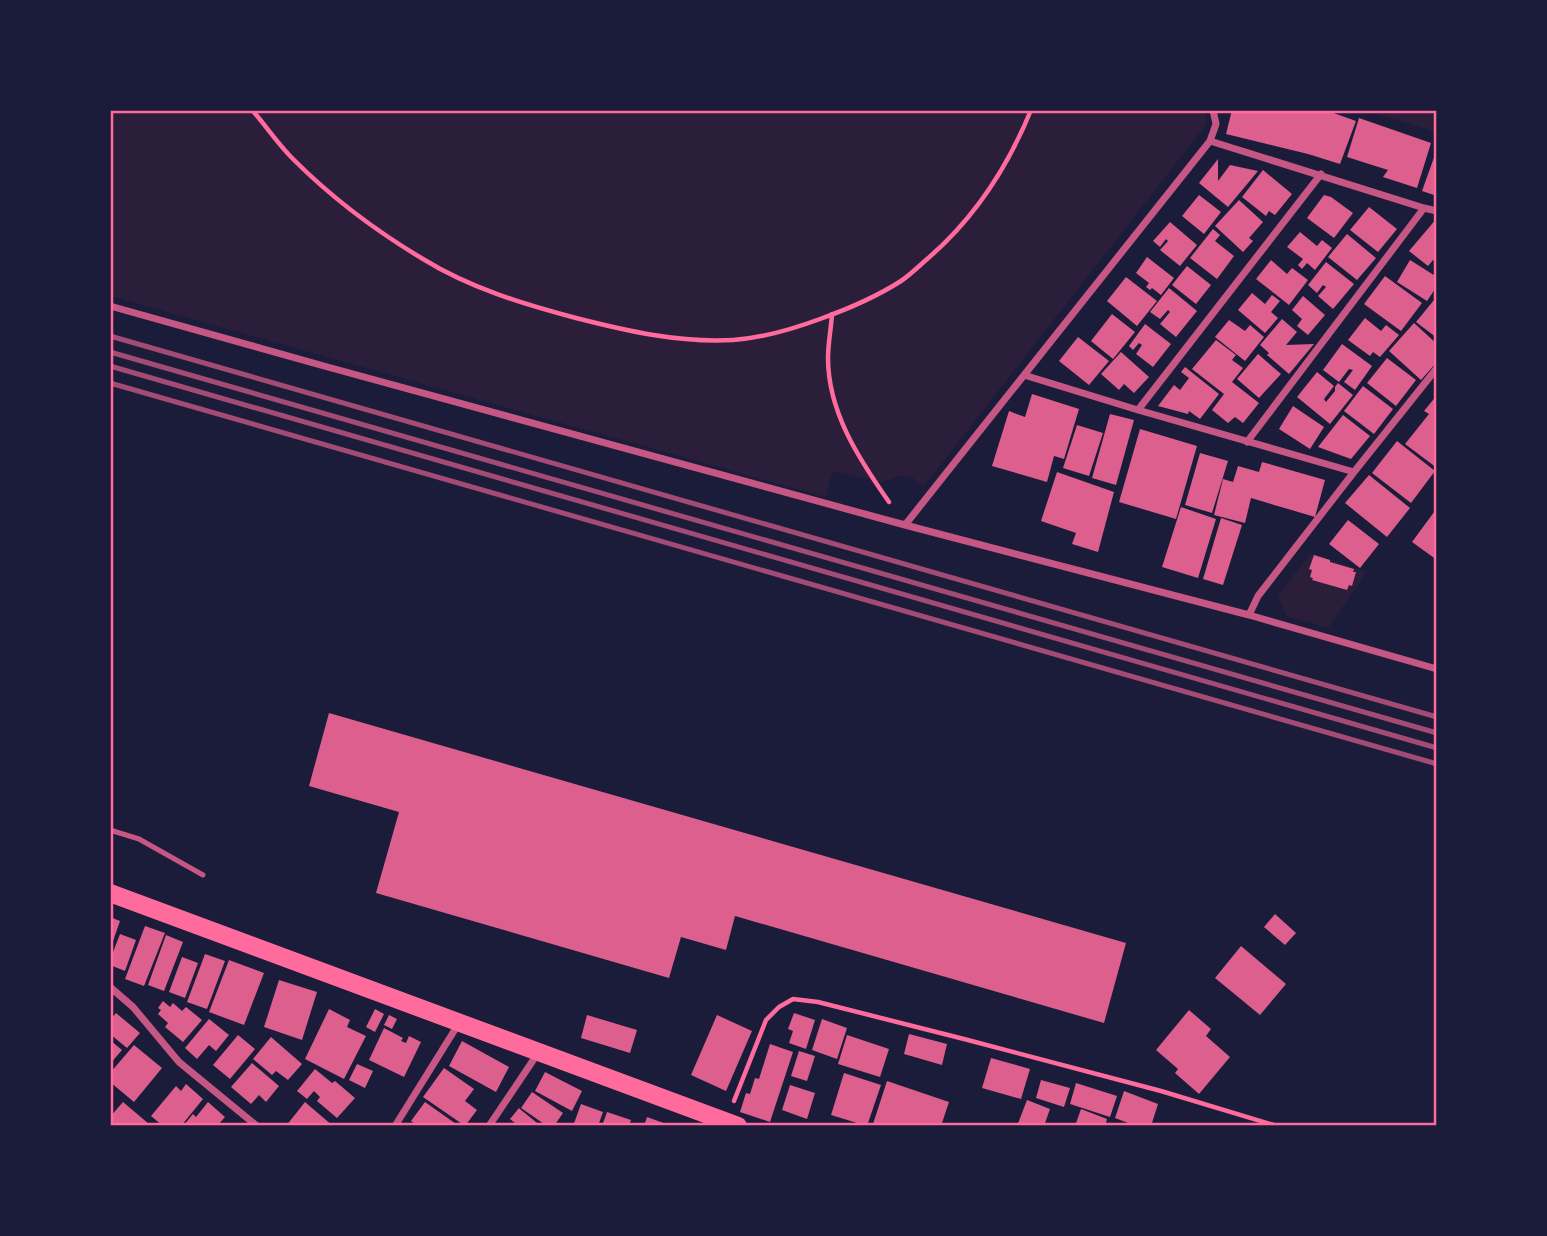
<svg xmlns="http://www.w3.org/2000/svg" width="1547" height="1236" font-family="Poppins,sans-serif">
	<rect width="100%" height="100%" fill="#1b1b3a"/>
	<path fill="#2a1e3b" d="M110,110H1204L1207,120L1206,125L924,486L911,477L898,476L881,483L833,471L825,497L110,296Z
		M1363,110H1437V132Z
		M1311,553L1367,572L1328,628L1286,616L1278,595Z"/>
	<path fill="#dd5f8e" d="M1232,110H1325L1356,121L1340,164L1308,154L1226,134Z
		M1359,118L1431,143L1417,188L1383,177L1388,170L1347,157Z
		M1437,149V196L1422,191Z
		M1218,159V181L1230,165L1258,171L1228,207L1199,183Z
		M1263,170L1292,194L1275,215L1269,211L1266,216L1242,197Z
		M1199,195L1221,212L1204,234L1182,216Z
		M1324,195L1331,197L1353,213L1334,238L1307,218Z
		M1239,200L1263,222L1249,238L1253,241L1243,252L1215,226Z
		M1369,207L1397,229L1378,252L1350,230Z
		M1437,218V263L1433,260L1428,266L1409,251Z
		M1170,222L1197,245L1180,266L1160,250L1168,241L1166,239L1160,247L1153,241Z
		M1213,229L1220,235L1215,241L1234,256L1217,279L1190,258Z
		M1300,232L1317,246L1322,240L1332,248L1315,270L1307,263L1302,269L1298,265L1303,259L1287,247Z
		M1347,234L1376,258L1357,280L1328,257Z
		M1147,257L1174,278L1161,295L1152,288L1150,290L1146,287L1149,283L1136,273Z
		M1271,260L1287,274L1292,268L1308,280L1289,305L1256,279Z
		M1410,260L1437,277V286L1427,301L1397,282Z
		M1326,262L1354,284L1333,309L1318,296L1326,287L1323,285L1317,293L1308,285Z
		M1187,266L1211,285L1196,304L1172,285Z
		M1385,276L1422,303L1401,331L1364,304Z
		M1126,277L1157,301L1137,326L1107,301Z
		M1169,288L1197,311L1176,337L1160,324L1170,312L1168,310L1160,319L1150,312Z
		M1252,293L1265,304L1272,295L1280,301L1271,312L1278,318L1265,333L1238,310Z
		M1303,296L1325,315L1308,335L1297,326L1302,319L1292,310Z
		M1434,300L1437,302V338L1416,322Z
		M1112,314L1135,332L1113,359L1091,341Z
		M1365,318L1381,331L1386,325L1399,335L1380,357L1373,352L1370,356L1348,340Z
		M1282,319L1297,332L1286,345L1314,344L1289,374L1267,355L1269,353L1260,345Z
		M1229,320L1245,331L1250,325L1264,337L1245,361L1215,337Z
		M1414,323L1437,344V362L1421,380L1389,351Z
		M1145,324L1171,344L1153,367L1136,354L1142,345L1139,343L1133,350L1129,346Z
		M1078,337L1109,361L1089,385L1059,361Z
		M1216,340L1236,355L1232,360L1243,368L1232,382L1259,403L1243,423L1235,417L1228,423L1212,410L1224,394L1192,369Z
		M1342,344L1372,366L1355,390L1344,382L1353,370L1349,369L1339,382L1323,370Z
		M1121,352L1149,377L1134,393L1124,384L1119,390L1101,374Z
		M1258,354L1281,374L1259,398L1237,379Z
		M1387,358L1416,380L1396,406L1367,383Z
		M1185,367L1219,394L1200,419L1189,411L1188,414L1158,406L1174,385L1180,390L1189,378L1181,372Z
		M1317,372L1334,386L1324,399L1326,402L1335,391V387L1338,383L1353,395L1330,424L1297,397Z
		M1363,386L1393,409L1374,434L1344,411Z
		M1032,394L1079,409L1064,459L1054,456L1047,482L992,466L1009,411L1025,417Z
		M1437,395V468L1405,444L1429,414L1424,411Z
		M1293,406L1324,427L1310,449L1279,429Z
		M1110,414L1134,420L1116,485L1092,478Z
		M1343,415L1370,436L1351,459L1318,447Z
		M1077,425L1103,433L1089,476L1063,468Z
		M1140,429L1197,446L1176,519L1119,502Z
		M1397,441L1435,471L1411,503L1372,473Z
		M1200,453L1228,461L1212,513L1185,505Z
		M1262,462L1325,480L1315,517L1251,498L1245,523L1214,515L1223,479L1233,482L1238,466L1259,472Z
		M1057,472L1114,492L1098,552L1072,544L1076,533L1041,521Z
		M1369,475L1410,508L1387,537L1345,503Z
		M1181,507L1216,519L1198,578L1162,567Z
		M1437,508V560L1412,542Z
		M1221,518L1242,525L1223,585L1203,579Z
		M1348,520L1379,544L1360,568L1329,544Z
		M1314,555L1330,560V562L1354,569L1353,572H1356L1352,586L1349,585L1347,590L1312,580L1313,578L1310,577L1312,570L1309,569Z
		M329,713L1126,943L1104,1023L735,916L726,950L681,937L669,978L376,893L399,812L309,786Z
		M1275,914L1296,933L1285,945L1264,927Z
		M110,917L120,921L111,947H110Z
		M145,926L165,933L144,986L125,979Z
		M120,934L136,940L125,971L110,965V960Z
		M166,935L183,942L164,991L148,985Z
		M1241,946L1286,984L1260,1015L1215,978Z
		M205,954L225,961L207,1009L187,1002Z
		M182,957L198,963L185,998L169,992Z
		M229,960L264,973L244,1025L209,1012Z
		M279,980L317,992L302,1040L264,1027Z
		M163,1001L170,1007L173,1003L182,1011L186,1007L202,1020L183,1042L165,1027L168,1023L158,1014L161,1010L158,1008Z
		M329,1009L350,1020L347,1027L366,1036L344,1079L305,1059Z
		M375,1009L384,1014L375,1032L366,1027Z
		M1189,1010L1211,1029L1206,1036L1230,1057L1199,1094L1175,1073L1178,1069L1156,1050Z
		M116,1013L140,1033L127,1048L110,1034V1020Z
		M794,1013L815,1020L806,1049L789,1043L793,1031L788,1029Z
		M389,1015L397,1019L392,1029L384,1025Z
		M587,1015L637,1030L630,1053L581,1038Z
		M717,1015L752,1031L726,1091L691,1075Z
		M209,1019L229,1035L216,1051L209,1045L197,1059L185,1048Z
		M822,1019L847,1028L837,1059L812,1050Z
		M384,1028L403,1038L401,1041L406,1043L409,1036L421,1042L404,1077L369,1060Z
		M909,1034L947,1044L942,1065L904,1054Z
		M238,1035L255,1049L230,1079L213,1065Z
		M847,1035L889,1049L880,1077L838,1064Z
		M271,1037L302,1064L288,1080L276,1071L272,1075L253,1059Z
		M110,1040L122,1050L110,1064Z
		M462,1041L509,1067L496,1092L449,1066Z
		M770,1044L793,1052L770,1122L740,1112L746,1093L750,1094L755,1078L759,1079Z
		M134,1045L162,1068L134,1102L110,1082V1073Z
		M799,1051L815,1056L807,1081L791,1076Z
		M991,1058L1030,1069L1021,1099L982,1088Z
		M252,1063L279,1086L266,1102L259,1095L251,1104L231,1087Z
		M357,1064L373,1071L365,1088L349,1080Z
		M444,1068L474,1089L465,1101L477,1110L465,1126L423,1097Z
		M315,1069L332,1083L335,1081L355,1098L337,1118L317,1101L320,1097L314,1091L307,1099L297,1091Z
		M545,1072L582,1091L572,1111L535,1091Z
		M844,1073L881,1085L867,1126L831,1115Z
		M1041,1080L1070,1088L1064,1107L1036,1098Z
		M887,1081L949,1102L941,1126H879L873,1124Z
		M1076,1083L1117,1096L1110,1117L1070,1104Z
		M186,1084L203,1099L181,1126H163L151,1116L176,1086L181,1091Z
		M790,1085L815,1093L807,1119L782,1110Z
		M1124,1091L1158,1104L1151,1126H1136L1115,1118Z
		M532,1092L563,1113L554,1126H547L521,1108Z
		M1027,1100L1050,1109L1044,1126H1017Z
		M123,1102L149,1124L147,1126H110V1117Z
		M208,1102L225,1117L217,1126H183L193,1114L196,1117Z
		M305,1102L333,1126H286Z
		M425,1102L459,1126H417L411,1121Z
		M581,1104L603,1112L598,1126H573Z
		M519,1108L521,1110L541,1126H513L515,1123L510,1119Z
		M1081,1109L1107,1119L1105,1126H1075Z
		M607,1112L631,1120L629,1126H602Z
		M647,1117L669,1125V1126H644Z"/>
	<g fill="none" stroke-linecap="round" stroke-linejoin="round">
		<path stroke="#ff6b9d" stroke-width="4.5" d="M252,110C266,126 278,144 293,159C332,198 376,231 423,259C470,288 523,304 576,318C627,331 679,343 733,340C761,338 793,329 820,319C848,309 876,297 901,281C910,275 918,267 926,260C974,219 1007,169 1031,110
			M832,314C831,329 828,344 828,358C828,412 859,459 889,502
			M734,1101L766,1020L779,1007L793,999L818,1002L964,1039L1161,1091L1277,1126"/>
		<path stroke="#c65784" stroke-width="5" d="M110,830L139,839L203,875"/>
		<path stroke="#c65784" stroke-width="7" d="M1210,141L1216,124L1213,110
			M1424,208L1437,211
			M110,306L324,366L905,525L1249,615L1437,669
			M1024,375L1138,410L1321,174
			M1138,410L1354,472L1258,596L1249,615
			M1354,472L1437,368
			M905,525L1210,141L1424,208L1247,442
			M110,987L133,1007L179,1062L257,1126
			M395,1126L459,1023
			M489,1126L538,1053"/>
		<path stroke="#ff6b9d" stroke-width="18" d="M110,893L738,1126"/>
		<path stroke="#a44b75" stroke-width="5" d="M110,336L1437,717
			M110,352L1437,733
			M110,366L1437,748
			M110,383L1437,764"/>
	</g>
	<rect width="1547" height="1236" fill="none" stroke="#1b1b3a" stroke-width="224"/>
	<rect x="112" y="112" width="1323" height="1012" fill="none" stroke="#ff6b9d" stroke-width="2.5"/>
</svg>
